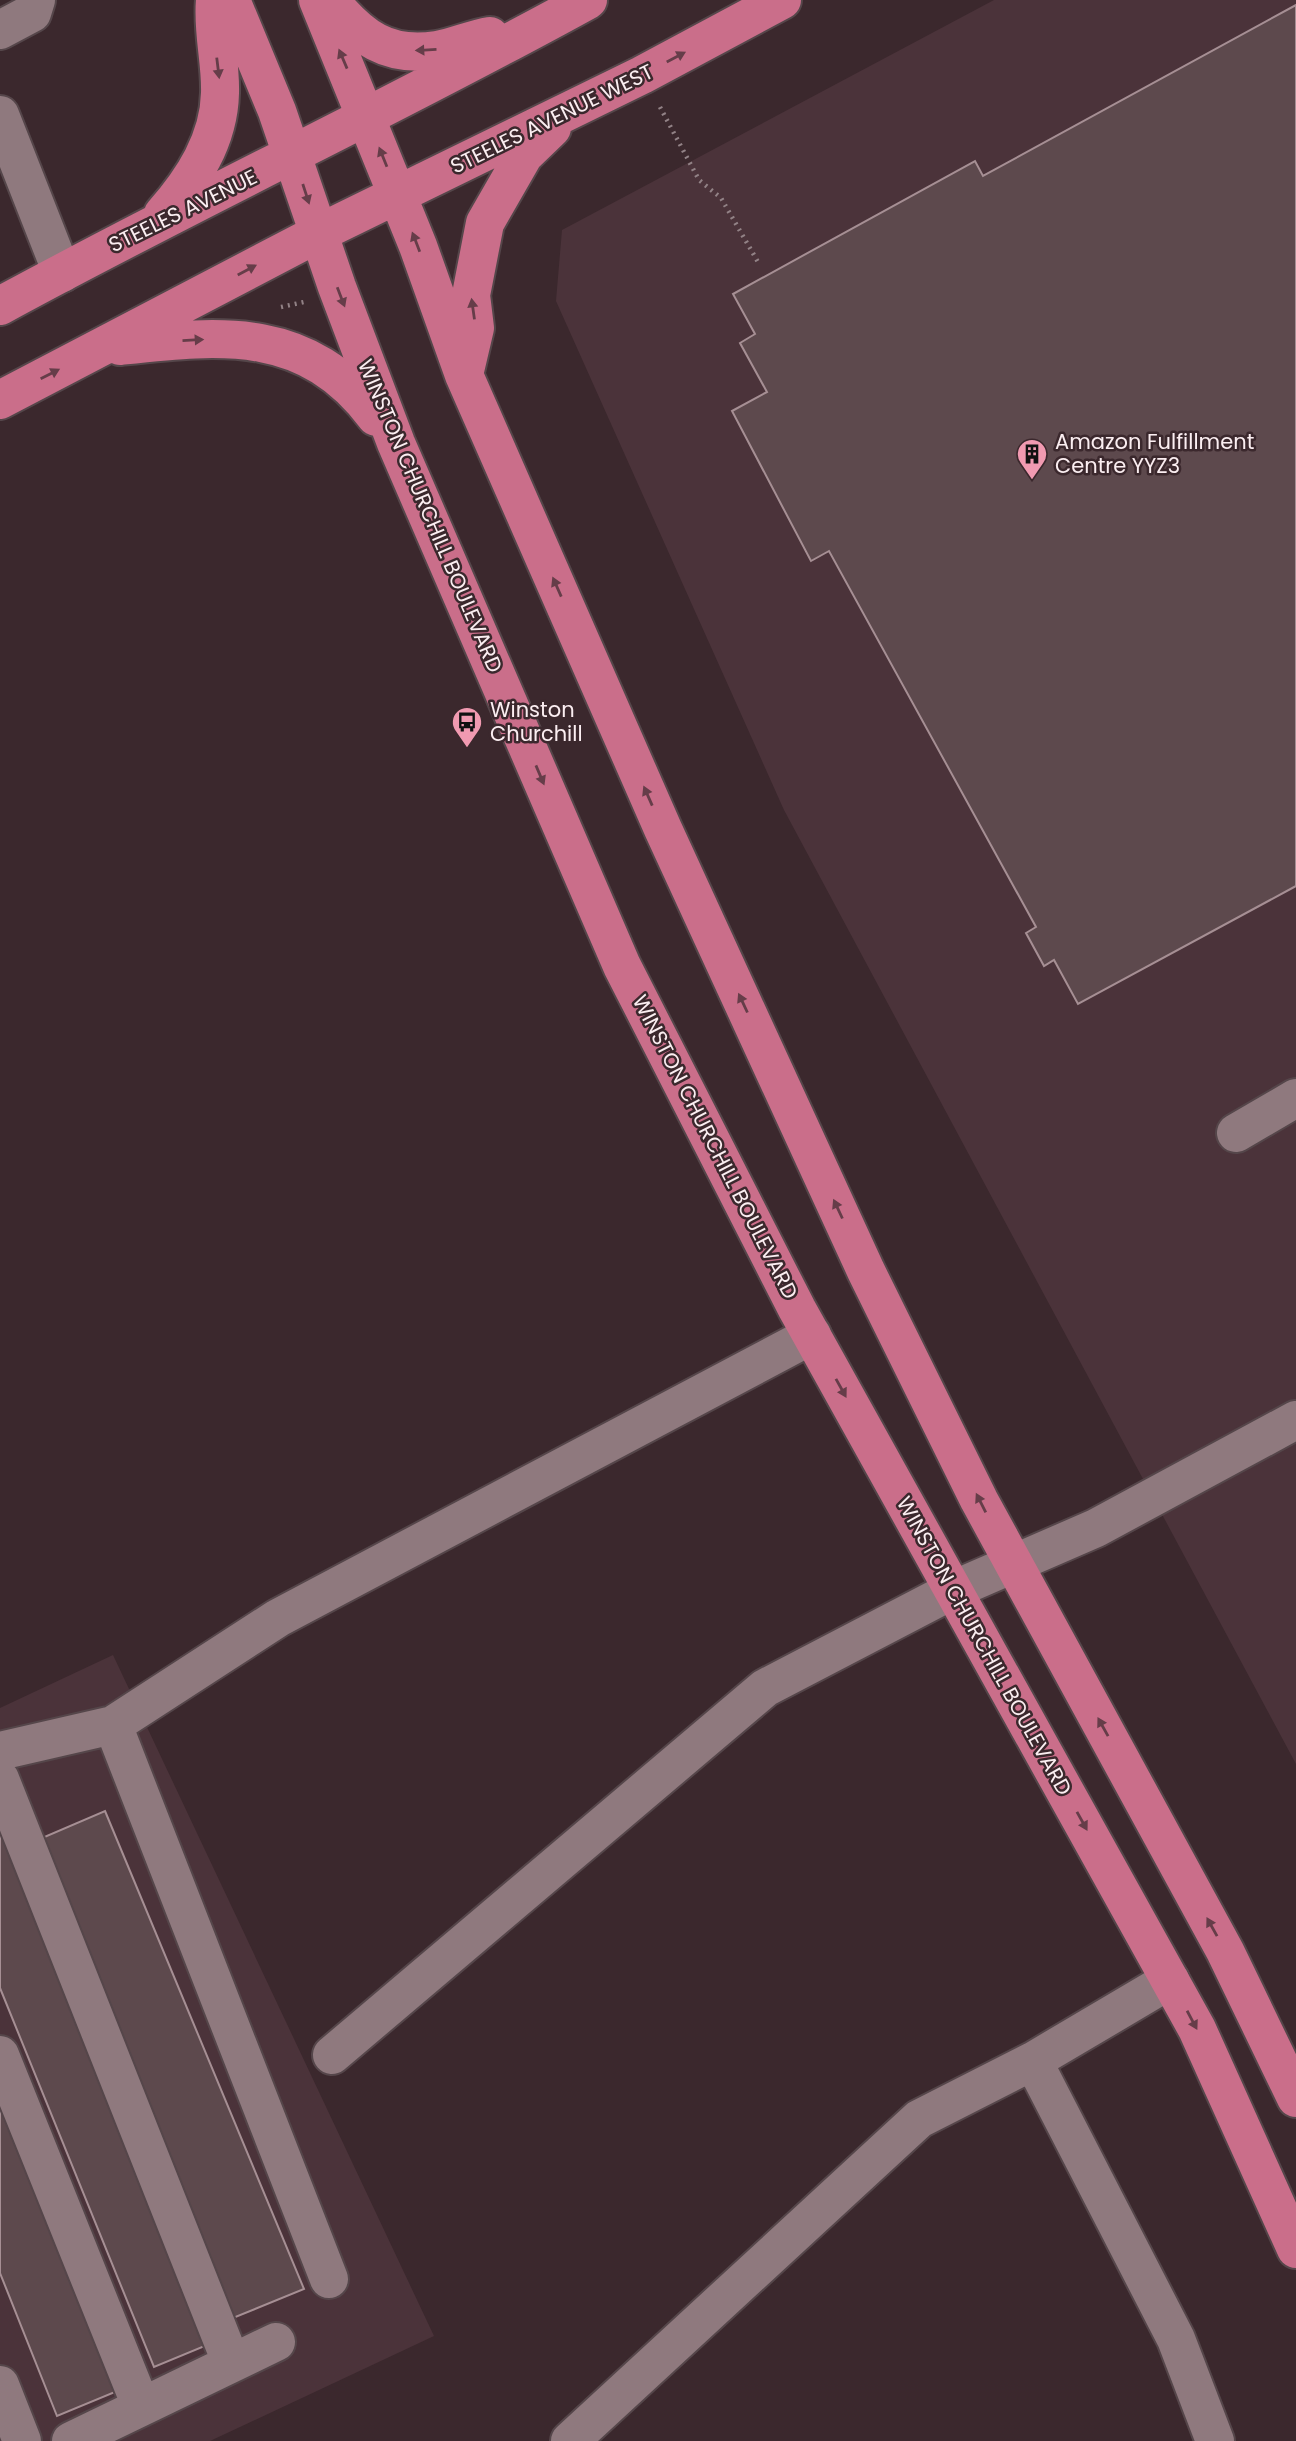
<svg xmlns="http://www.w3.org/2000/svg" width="1296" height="2441" font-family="Poppins,sans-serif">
	<rect width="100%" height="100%" fill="#3b282d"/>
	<path fill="#4b333a" d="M994,0H1296V1764L784,810L556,301L562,230Z
		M113,1655L434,2336L210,2441H0V1708Z"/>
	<path fill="#5d494d" stroke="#a68f94" stroke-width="2" d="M1296,5V886L1078,1004L1054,960L1044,966L1026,933L1036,927L829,551L811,561L732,411L767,392L740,343L755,334L733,294L975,161L983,176Z
		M105,1811L304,2289L233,2318L35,1841Z
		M0,1822L212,2343L154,2367L0,1988Z
		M0,2102L115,2392L57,2416L0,2273Z"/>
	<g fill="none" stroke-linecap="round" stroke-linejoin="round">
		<g stroke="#55464a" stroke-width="42">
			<path id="minor" d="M0,30L32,13L36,0
				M0,115L62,273
				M1236,1133L1296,1098
				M113,1725L329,2279
				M0,1751L113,1725L278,1618L812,1335
				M0,1779L231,2362
				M0,2055L141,2406
				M332,2055L765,1688L953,1590L1096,1528L1296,1420
				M1033,2061L1176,2339L1215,2441
				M0,2385L22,2441
				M71,2441L276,2342
				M570,2441L919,2119L1033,2061L1170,1980"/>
		</g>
		<g stroke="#55464a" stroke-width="42">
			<path id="major" d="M231,0L277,111L337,287L396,443L622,966L797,1309L1197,2029L1296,2249
				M318,0L418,246L464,375L663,829L866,1271L979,1500L1225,1951L1296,2098
				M330,0C360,37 387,58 437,50C455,47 472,39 490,36
				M163,214C193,180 219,140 220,93C221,61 212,32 215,0
				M0,306C194,200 394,107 588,0
				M120,346C222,335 307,325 376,417
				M464,375L475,328L471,295L485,223L524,155L552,128
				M0,400L319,233L642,75L782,0"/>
		</g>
		<path stroke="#928286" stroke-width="4.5" stroke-dasharray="2 5" stroke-linecap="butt" d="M660,107L699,180L721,198L758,262
			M281,307L304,302"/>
		<use href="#minor" stroke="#8f797e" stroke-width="38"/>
		<use href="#major" stroke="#ca6e8a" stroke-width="38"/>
	</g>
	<defs><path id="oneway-solid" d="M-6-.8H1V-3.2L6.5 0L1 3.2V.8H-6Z" transform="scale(1.75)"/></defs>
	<g fill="#663d49">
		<use href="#oneway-solid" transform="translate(426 50) rotate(177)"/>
		<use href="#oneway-solid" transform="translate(676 57) rotate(-28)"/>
		<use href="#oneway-solid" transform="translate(343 59) rotate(-113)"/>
		<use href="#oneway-solid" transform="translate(218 68) rotate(83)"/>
		<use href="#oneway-solid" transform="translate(383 157) rotate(-112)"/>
		<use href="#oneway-solid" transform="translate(306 194) rotate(72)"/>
		<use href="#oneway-solid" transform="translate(416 242) rotate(-111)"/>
		<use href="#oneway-solid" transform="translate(247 270) rotate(-28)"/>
		<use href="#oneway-solid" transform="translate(341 297) rotate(69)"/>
		<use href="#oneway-solid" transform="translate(473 309) rotate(-98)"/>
		<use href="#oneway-solid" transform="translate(193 340) rotate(-3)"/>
		<use href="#oneway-solid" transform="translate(50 374) rotate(-27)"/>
		<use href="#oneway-solid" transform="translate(557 587) rotate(-114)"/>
		<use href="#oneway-solid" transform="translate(540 775) rotate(67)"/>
		<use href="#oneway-solid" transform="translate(648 796) rotate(-114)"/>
		<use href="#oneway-solid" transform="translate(743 1003) rotate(-115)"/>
		<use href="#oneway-solid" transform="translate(838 1209) rotate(-115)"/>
		<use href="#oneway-solid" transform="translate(841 1388) rotate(61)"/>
		<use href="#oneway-solid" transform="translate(981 1503) rotate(-117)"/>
		<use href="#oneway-solid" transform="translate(1103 1727) rotate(-119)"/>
		<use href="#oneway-solid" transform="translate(1082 1821) rotate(61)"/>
		<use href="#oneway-solid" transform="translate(1212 1927) rotate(-119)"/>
		<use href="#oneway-solid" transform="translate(1192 2020) rotate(62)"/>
	</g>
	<defs>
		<g id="building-pin" transform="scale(1.575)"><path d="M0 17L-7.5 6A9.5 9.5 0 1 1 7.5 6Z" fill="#f19ab1" stroke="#3b282d"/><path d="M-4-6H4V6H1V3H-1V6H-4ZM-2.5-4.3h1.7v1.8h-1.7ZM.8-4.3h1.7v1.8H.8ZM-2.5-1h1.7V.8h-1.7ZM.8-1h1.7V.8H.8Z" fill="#111"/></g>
		<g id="bus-pin" transform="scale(1.575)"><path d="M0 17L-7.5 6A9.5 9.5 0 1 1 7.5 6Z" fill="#f19ab1" stroke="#3b282d"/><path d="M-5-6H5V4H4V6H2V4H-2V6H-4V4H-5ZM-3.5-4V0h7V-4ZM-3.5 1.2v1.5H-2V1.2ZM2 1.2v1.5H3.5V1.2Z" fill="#111"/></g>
	</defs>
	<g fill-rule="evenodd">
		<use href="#building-pin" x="1032" y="454"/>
		<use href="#bus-pin" x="467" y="722"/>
	</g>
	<g text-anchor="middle" stroke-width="5" stroke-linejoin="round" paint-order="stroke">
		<g font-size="21" fill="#fbeef1" stroke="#3b282d">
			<text transform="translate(552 119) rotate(-26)" y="7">STEELES AVENUE WEST</text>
			<text transform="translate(183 211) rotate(-26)" y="7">STEELES AVENUE</text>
			<text transform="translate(430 516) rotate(67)" y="7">WINSTON CHURCHILL BOULEVARD</text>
			<text transform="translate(715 1147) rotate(63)" y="7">WINSTON CHURCHILL BOULEVARD</text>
			<text transform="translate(984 1646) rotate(61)" y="7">WINSTON CHURCHILL BOULEVARD</text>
		</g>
		<g font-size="21" fill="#fbeef1" stroke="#3b282d" text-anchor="start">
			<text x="1055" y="449">Amazon Fulfillment<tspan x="1055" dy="24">Centre YYZ3</tspan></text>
			<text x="490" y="717">Winston<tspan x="490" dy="24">Churchill</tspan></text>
		</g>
	</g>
</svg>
